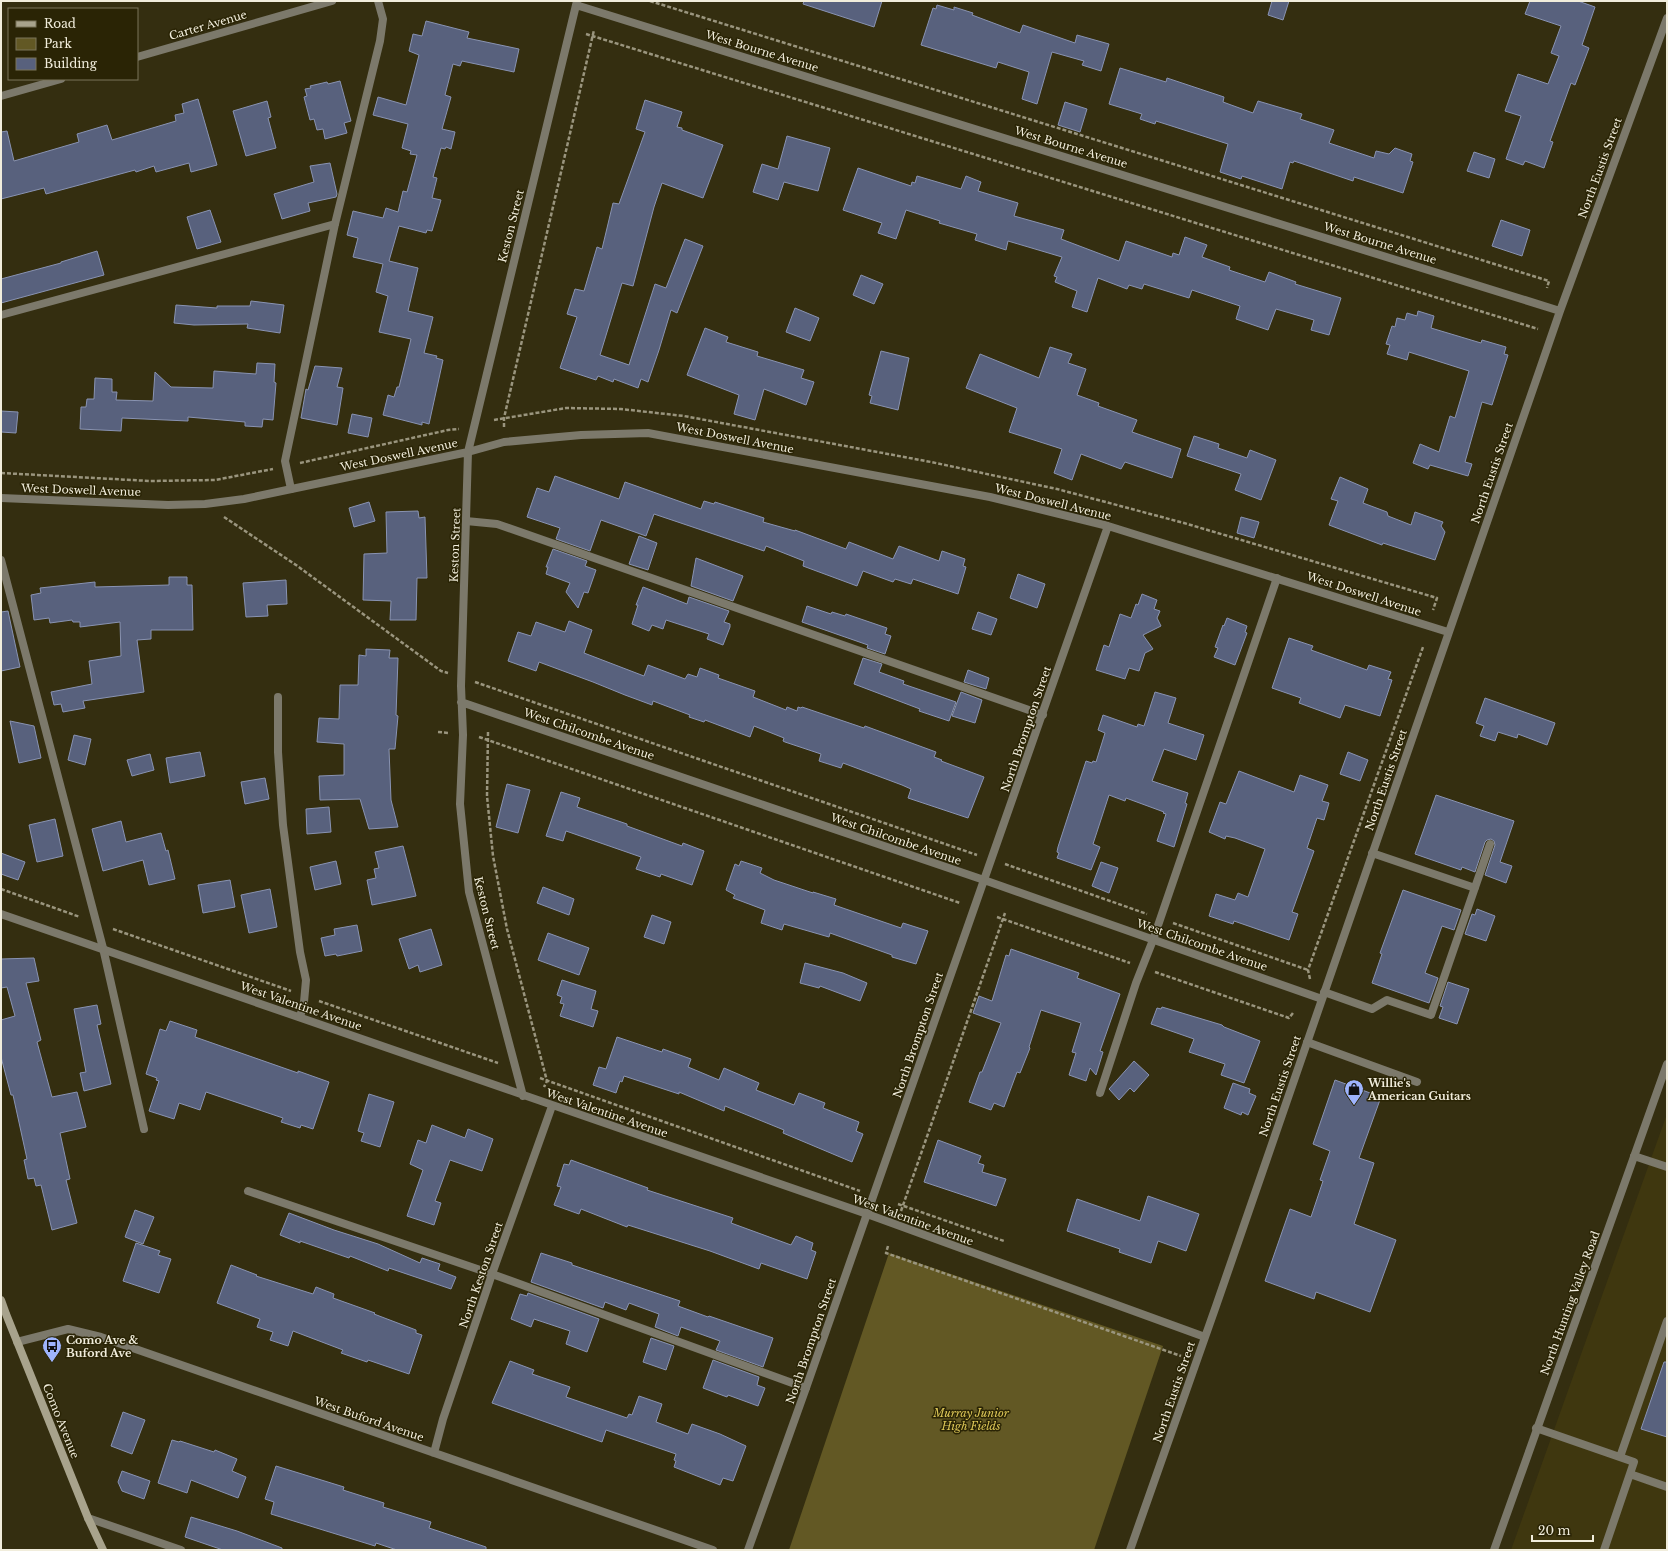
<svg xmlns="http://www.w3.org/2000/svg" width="1668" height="1551" font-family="'Libre Baskerville',serif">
	<rect width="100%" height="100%" fill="#342e10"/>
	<path fill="#3f370f" d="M1667,1114V1550H1511Z"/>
	<path fill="#625824" d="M889,1253L1163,1346L1094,1550H789Z"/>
	<path fill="#58617d" stroke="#8993b2" d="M804,1H882L874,27L803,4Z
		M1272,1H1289L1283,20L1268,15Z
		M1530,1H1578L1595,7L1582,45L1589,48L1575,85L1571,83L1550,141L1553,142L1544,168L1525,161L1523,165L1506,159L1521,116L1505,111L1518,74L1548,84L1559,56L1551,53L1561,26L1525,14Z
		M937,5L954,10V7L973,13L972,15L1020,33L1023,25L1075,43L1077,35L1109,44L1101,71L1082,65L1084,61L1052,52L1037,104L1022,99L1029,72L998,62L996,68L921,45L933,8L936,9Z
		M426,21L469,32L467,38L519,49L514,72L462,61L460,66L453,64L445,95L451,97L442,129L455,132L451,149L446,147L445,149L441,148L433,177L437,178L432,198L441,200L432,231L427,230L426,233L399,226L389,261L418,268L408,311L433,317L424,353L437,356L436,358L443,360L429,424L422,422V425L383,415L388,395L394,397L397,387H399L411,339L379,332L388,296L376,292L383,264L353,257L358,238L347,235L353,211L383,218L386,208L398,212L403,191L407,192L417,155L410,154L411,151L402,148L408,124L373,115L378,97L406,105L419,55L409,51L413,34L422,36Z
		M1120,68L1166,82L1167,78L1224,97L1223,102L1253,113L1258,101L1302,114L1300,119L1334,130L1329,143L1374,158L1376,151L1389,154L1395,148L1412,154L1410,161L1413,162L1403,193L1354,177L1353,181L1294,161L1293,163L1290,162L1282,189L1242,176L1241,179L1220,172L1228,144L1156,121L1155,124L1140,119L1142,114L1109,104Z
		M340,81L351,121L344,123L347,133L325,139L323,129L317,130L314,119L310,120L304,97L307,96L305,89L311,88L310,86L327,82L328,84Z
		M198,99L217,165L191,172L189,163L156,172L154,166L136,172L135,170L46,194L44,188L1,199V132L7,131L14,161L79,142L77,134L107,125L112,140L176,121L175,115L184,113L182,104Z
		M645,100L682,112L677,127L682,128V130L723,145L703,198L662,183L654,207L633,286L622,283L600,355L629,365L655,284L666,288L685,239L703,246L677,313L671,310L659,350L648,382L641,379L638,388L614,379L613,382L598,376L596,380L560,368L577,317L567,314L575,289L584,291L597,247L602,249L613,203L619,204L645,132L636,129Z
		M267,101L271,117L268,118L276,148L246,156L233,111Z
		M1065,102L1087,109L1080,132L1058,125Z
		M787,136L830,148L818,191L784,182L778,200L753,192L762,164L778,169Z
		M1474,152L1495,159L1489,178L1467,171Z
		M330,163L337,194L336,197L308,203L310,211L282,219L274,194L314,182L310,166Z
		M858,168L911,186L912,182L915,183L917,176L961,189L966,176L981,182L978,191L1018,203L1014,216L1064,230L1061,239L1119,261L1126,241L1172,257L1173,253L1179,255L1185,237L1207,245L1202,257L1230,267L1229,270L1265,282L1269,272L1296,282L1295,284L1341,298L1329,335L1311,330L1314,320L1276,309L1268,330L1236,319L1240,306L1192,290L1189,298L1144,284L1142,289L1129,285L1127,289L1098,278L1087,312L1072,307L1077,291L1055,282L1057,277L1054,276L1062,257L1008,241L1006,250L975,240L977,234L939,223L940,221L906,210L896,239L878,233L882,223L843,210Z
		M210,210L221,242L197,249L187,217Z
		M1501,220L1530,230L1522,256L1492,246Z
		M97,251L104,275L1,303V279L61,263V262Z
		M861,275L883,284L874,304L853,295Z
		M251,301L284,305L280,333L247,328L248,324L194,325L174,323L176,305L217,308V306H250Z
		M795,308L819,318L810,341L786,332Z
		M1418,311L1434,316L1431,328L1481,343L1482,340L1506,347L1504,354L1508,355L1492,405L1482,402L1465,462L1472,464L1468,476L1430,465L1428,469L1413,463L1420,444L1439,452L1450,416L1455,418L1469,371L1409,352L1407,360L1387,354L1390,345L1386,344L1392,326L1395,327L1397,318L1405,320L1407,313L1417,316Z
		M705,328L728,337L726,342L758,352L757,356L804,370L801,378L814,382L806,405L764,389L755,420L734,414L739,395L687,375Z
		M1050,347L1072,354L1068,363L1086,369L1077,395L1099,403L1098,406L1137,420L1132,432L1181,449L1172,478L1125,462L1121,469L1081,454L1072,480L1054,473L1062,449L1009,432L1017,408L966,388L980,354L1039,378Z
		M881,351L909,358L898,410L870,403L872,396L869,395Z
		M257,363L275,364L274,382L276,383L273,420L263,419L262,427L245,426V422L188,417V421L122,418L121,431L80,429L81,407H86L87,399H94L95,378L112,379V392H117L116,400L153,401L155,372L171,387L213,388L214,371L256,374Z
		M315,366L342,368L337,387L343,388L337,425L301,418L306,389L308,390Z
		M1,411L18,412L16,433L1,432Z
		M352,414L372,418L368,437L348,433Z
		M1194,436L1219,444L1218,448L1247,458L1250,450L1276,460L1261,500L1235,490L1241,474L1187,456Z
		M555,476L619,499L625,482L701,509L704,501L714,504L715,502L764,518L763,522L795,531V530L846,549L849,542L893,559L899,546L939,561L942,551L965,559L963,566L966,567L958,594L913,579L911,584L895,579L893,582L863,571L857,586L803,566L804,561L766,546L764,551L654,514L646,536L601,520L590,551L556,539L560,528L527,517L537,488L549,492Z
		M1340,477L1368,489L1363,503L1387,512L1388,516L1411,525L1415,512L1443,522L1441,526L1445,532L1435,560L1383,543L1382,545L1329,525L1338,501L1331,499Z
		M369,502L375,521L354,527L349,508Z
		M418,511L419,518L425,517L427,578H417L416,620H390L391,601L363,600L364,554L387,553L386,512Z
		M1241,517L1259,522L1254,538L1237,533Z
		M639,536L657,543L648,570L629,564Z
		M553,549L587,561L585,566L596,570L588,593L584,592L578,608L566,592L570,583L546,574L548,567H546Z
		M696,558L743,576L733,601L691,586Z
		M1018,574L1045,584L1037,608L1010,598Z
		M169,577H187V585H192L193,630H151V639L137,640L144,692L83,701L85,708L63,712L61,704L54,705L51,692L92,684L89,661L121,656L120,622L80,627V622H73L72,620L50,623L49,618L34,620L31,595L41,593L40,588L95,582V587L169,585Z
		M286,580L287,604L267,605L268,616L246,617L243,583Z
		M643,587L687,604L689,597L729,611L724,622L730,624V627L723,645L707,639L709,634L666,620L663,629L652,625L649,631L632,624L638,605H636Z
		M1142,594L1157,600L1154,609L1160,611L1157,618L1161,626L1143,635L1153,649L1145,653L1139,671L1129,668L1125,679L1096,670L1104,645L1109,647L1120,614L1131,618L1136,604L1138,605Z
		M807,606L831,614L832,612L845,616L846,614L887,628L885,634L891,636L885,654L867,648L868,645L802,622Z
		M8,611L20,667L1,671V612Z
		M978,612L997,619L991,635L972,629Z
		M1227,618L1247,626L1245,632L1247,633L1235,665L1214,657L1218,648L1215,647L1223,625L1224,626Z
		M569,621L592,630L584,653L644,676L648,665L685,679L688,674L697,677L700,668L719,675L718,678L755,691L753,697L786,710L787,707L797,711L798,707L801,708L802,707L864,728L865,726L936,752L934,757L942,760L941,761L984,777L968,818L908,798L911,789L902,785L843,763L841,768L819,761L821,754L785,742L783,741L784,738L754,726L750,737L705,720L704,722L689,717L690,715L653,701L652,705L625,695L593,682L539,662L536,671L508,661L518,632L531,636L536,622L565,632Z
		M1289,638L1313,646L1311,650L1367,670L1369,665L1391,672L1388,679L1392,680L1380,716L1345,705L1340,718L1299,703L1301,698L1272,688Z
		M366,649L390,650L389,658H398L396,715L398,716L395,749H389L391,800L398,827L369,829L360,799L320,800L319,776L344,775V744L317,742L319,718L339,719L340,685H358L359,655L366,656Z
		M863,658L882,664L879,672L904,681L903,684L956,702L949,721L919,711L920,709L854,684Z
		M968,670L989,678L986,689L964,682Z
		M961,692L982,700L975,723L952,716Z
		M1155,692L1176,698L1168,723L1204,735L1196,760L1164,749L1152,781L1188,793L1185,803L1187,804L1174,847L1157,841L1166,814L1163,813L1164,812L1126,798L1125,801L1109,795L1093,844L1100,847L1091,870L1057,858L1059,853L1057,852L1058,847L1086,761L1092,763L1093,761L1096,762L1105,733L1098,730L1103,715L1137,727L1138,724L1144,726Z
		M1485,698L1555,723L1547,745L1518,734L1517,738L1498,732L1495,741L1480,736L1484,726L1476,723Z
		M10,721L34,726L41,758L19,763Z
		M74,735L91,739L85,765L68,760Z
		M200,752L205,776L170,783L166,758Z
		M1348,752L1368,760L1360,781L1340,774Z
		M150,754L154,770L132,776L127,760Z
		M1239,771L1294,792L1300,775L1328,785L1322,801L1329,803L1324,820L1317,818L1307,848L1314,851L1292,912L1298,914L1289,940L1234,921L1233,924L1209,916L1216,894L1235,900L1238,893L1248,897L1265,849L1235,838L1226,836L1225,839L1209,832L1220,802L1226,804Z
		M265,778L269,799L245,804L241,782Z
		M507,784L530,790L518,833L496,827Z
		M561,792L580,798L577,807L627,824V826L682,846L683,843L704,851L692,885L661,874L660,877L636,869L641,857L566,831L563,841L546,836Z
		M1436,795L1514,821L1500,862L1512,866L1506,883L1485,875L1495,845L1494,841L1491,839L1487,840L1485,842L1475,872L1462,867L1461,870L1415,854Z
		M329,807L331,832L307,834L306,809Z
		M55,819L63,856L37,862L29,825Z
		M121,821L126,842L161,833L166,851L168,850L175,879L149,885L143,860L103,871L92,829Z
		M403,846L416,896L372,905L367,880L376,878L374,869L379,868L375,852Z
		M1,853L25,862L18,880L1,874Z
		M336,861L341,884L315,890L310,867Z
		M741,861L762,868L760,873L774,880L813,893V892L836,899L834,905L901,928L903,923L928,931L916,964L892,957V955L830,933L829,937L784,924L782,930L761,923L765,910L733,898L735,895L726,890L735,864L739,866Z
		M1101,862L1118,868L1109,893L1092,886Z
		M230,880L235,907L203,913L198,885Z
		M543,887L574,899L569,915L537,903Z
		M270,889L277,927L249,933L241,895Z
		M1403,890L1461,910L1454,930L1442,926L1425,973L1438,978L1429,1003L1372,983L1382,954L1380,953Z
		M1477,909L1495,916L1486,941L1465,934L1472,914L1475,915Z
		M652,915L671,922L664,944L644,937Z
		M357,925L362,951L337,956L336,954L325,956L321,938L335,935L334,929Z
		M431,929L442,965L420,972L418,965L409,969L399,939Z
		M548,933L589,948L579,975L538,960Z
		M1011,949L1079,973L1077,978L1120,994L1100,1051L1103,1052L1096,1075L1090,1068L1086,1081L1069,1075L1076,1053L1072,1052L1081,1023L1041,1010L1029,1047L1030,1048L1020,1073L1017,1072L1004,1107L994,1103L991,1110L969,1102L980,1072H982L1001,1023L973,1013L979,996L992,1001L1006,955L1009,956Z
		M34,958L39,981L26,983L41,1040L37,1042L52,1097L77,1092L86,1127L60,1133L70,1179L66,1180L77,1223L52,1230L41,1185L36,1186L34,1178L28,1179L24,1160L27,1159L13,1095H11L1,1057V1020L15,1016L7,987L1,988V959Z
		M805,963L843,973L867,983L860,1001L820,986L819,988L800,983Z
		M562,980L596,991L591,1009L598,1011L593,1027L560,1016L564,1004L560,1003L562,997L557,995Z
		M1448,982L1469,989L1457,1024L1439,1018L1443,1007L1440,1006Z
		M97,1005L101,1024L97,1025L111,1084L84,1091L80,1073L86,1072L74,1009Z
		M1162,1007L1222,1025L1224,1027L1260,1041L1244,1083L1221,1075L1225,1064L1189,1052L1194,1039L1151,1024L1157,1008L1161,1009Z
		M170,1021L197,1030L195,1037L298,1073V1071L329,1082L313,1129L301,1125L300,1128L281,1122L283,1118L206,1092L200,1110L179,1103L174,1119L149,1111L159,1081L156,1080L157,1078L146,1074L160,1029L166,1031Z
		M617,1037L662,1052L663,1049L691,1059L688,1067L719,1080L724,1068L759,1083L756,1090L794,1105L799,1093L825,1103L823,1108L859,1122L856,1131L863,1134L852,1162L783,1133L784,1130L725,1106L724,1111L679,1092V1094L624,1076L622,1082L620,1081L616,1093L593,1085L599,1067L606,1069Z
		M1134,1061L1149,1075L1134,1092L1130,1088L1119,1100L1109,1089Z
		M1335,1080L1381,1097L1359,1158L1374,1163L1354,1224L1396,1240L1370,1312L1316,1292L1314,1299L1265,1281L1290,1209L1311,1217L1323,1181L1320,1180L1330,1151L1313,1144Z
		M1233,1083L1250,1089L1249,1093L1256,1096L1248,1115L1242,1112L1241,1115L1224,1108Z
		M369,1094L394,1102L380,1147L361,1141L364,1133L358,1131Z
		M432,1125L465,1138L468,1129L493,1139L482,1171L450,1160L435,1201L441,1203L434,1225L407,1216L423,1170L410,1164L418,1140L426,1143Z
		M938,1140L981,1156L978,1163L984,1165L982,1172L1006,1179L996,1206L924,1182Z
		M571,1160L648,1188L647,1190L733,1218L731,1223L791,1245L796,1236L813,1243L811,1250L816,1252L807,1279L761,1263L759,1269L710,1251L628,1225L627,1227L581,1209L579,1214L554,1205L561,1187L557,1186L564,1164L569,1165Z
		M1148,1196L1199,1214L1186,1251L1158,1241L1151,1263L1119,1252L1120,1249L1067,1231L1077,1199L1140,1221Z
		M135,1210L154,1217L143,1244L125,1237Z
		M289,1213L334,1230L378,1244L420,1263L422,1258L440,1264L438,1270L456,1277L451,1289L389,1268L388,1271L350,1256L349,1258L300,1241V1243L280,1235Z
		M136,1243L160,1251L158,1255L171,1259L159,1293L123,1281Z
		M541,1253L572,1263V1265L680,1301L678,1306L708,1317L709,1316L773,1338L763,1367L716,1350L720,1341L681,1327L678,1336L655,1327L659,1314L629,1303L626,1310L605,1302L603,1308L531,1282Z
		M231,1265L257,1275L256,1276L313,1294L316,1287L334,1294L333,1298L375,1313L374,1314L416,1330V1333L422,1335L409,1374L368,1360L367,1362L341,1353L343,1350L293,1331L288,1346L270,1340L273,1332L257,1327L260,1319L217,1303Z
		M528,1293L599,1319L587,1352L566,1344L570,1331L534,1319L531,1327L511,1319L520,1294L527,1296Z
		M651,1338L674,1346L666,1370L643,1362Z
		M713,1360L759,1377L757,1385L765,1388L758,1406L728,1395L727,1397L703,1388Z
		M510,1361L534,1370L532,1374L570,1387L566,1397L627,1418L629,1414L632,1415L639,1396L662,1404L656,1422L688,1434L692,1424L720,1434L746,1446L733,1481L723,1478L720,1485L674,1467L676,1461L674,1460L676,1454L606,1430L602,1442L492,1403Z
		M1664,1362H1667V1437L1641,1429Z
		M123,1412L145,1420L132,1454L111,1446Z
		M172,1440L179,1442L180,1441L214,1452L215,1450L237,1459L232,1471L246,1477L238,1498L191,1480L187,1493L158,1483Z
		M276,1466L344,1487L343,1490L384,1503L383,1507L431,1522L429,1528L486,1547V1550H397L376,1543L375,1546L271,1514L274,1502L265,1499Z
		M122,1471L150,1481L144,1499L122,1491L118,1482Z
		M191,1517L237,1531L282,1548V1550H223L185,1537Z"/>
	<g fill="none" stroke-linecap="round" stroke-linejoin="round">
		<path stroke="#9a957e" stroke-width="2.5" stroke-dasharray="4 2" stroke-linecap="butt" d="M650,1L1549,281L1547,288
			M586,34L1538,329
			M494,420L566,408L621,409L684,416L931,462L1057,489L1184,523L1437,598L1433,610
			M504,427V418L594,30
			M300,463L448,430L459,429
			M1,473L150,481L215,480L273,469
			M224,517L296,565L441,671L448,673
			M475,682L977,855
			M438,732L449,733
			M488,732L487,796L493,856L507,929L547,1081L544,1087
			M479,737L960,903
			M1005,864L1147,914
			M1,889L80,917
			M997,917L1130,963
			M1173,923L1308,970
			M113,929L291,991
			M1155,972L1289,1018L1293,1013
			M1310,979L1308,970L1423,647
			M319,1001L498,1063
			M540,1078L860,1191
			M898,1204L1004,1241
			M901,1211L1005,913
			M888,1246L886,1253L1181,1356"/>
		<path stroke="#7c796b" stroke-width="8" d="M1,315L335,224
			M291,489L285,461L335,224L380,41L383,19L378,1
			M466,521L497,524L1043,715
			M1,560L103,948L144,1129
			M278,697V752L283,825L300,952L306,980L304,1002L300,1017
			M1372,853L1475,888
			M1324,992L1372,1009L1387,1000L1431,1015L1490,844
			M1307,1042L1417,1082
			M1100,1093L1136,983L1153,940L1277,578
			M1634,1156L1667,1167
			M248,1191L492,1274L806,1388
			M1536,1428L1634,1462L1604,1550
			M1620,1457L1667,1321
			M1630,1474L1667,1487
			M88,1518L181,1550"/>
		<path stroke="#7c796b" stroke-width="8" d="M576,5L1560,311
			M137,57L332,1
			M1,96L61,79
			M1,498L168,505L205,504L244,499L468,452L504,442L581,435L648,433L990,497L1108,526L1448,632
			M461,702L984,880L1322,999
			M1,914L867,1214L1205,1337
			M523,1096L469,892L460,804L463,735L461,686L468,452L577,1
			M17,1342L68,1329L101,1337L713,1550
			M434,1453L443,1419L492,1274L552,1106
			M748,1550L806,1388L1108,526
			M1130,1550L1216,1306L1560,311L1667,18
			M1494,1550L1667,1064"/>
		<path stroke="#a8a38c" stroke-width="8" d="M1,1300L6,1314L88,1518L103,1550"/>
	</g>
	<defs>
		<g id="shop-pin" transform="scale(1)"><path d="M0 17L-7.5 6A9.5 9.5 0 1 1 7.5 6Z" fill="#9eb4fd" stroke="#2a2405"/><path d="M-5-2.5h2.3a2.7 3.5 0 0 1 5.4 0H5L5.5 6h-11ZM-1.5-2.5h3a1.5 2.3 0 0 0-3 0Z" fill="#111"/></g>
		<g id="bus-pin" transform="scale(1)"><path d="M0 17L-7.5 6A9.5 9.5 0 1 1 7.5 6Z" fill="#9eb4fd" stroke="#2a2405"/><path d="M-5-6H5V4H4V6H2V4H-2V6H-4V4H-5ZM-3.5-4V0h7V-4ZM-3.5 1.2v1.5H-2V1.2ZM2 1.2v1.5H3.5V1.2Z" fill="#111"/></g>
	</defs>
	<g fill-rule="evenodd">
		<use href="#shop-pin" x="1354" y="1089"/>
		<use href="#bus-pin" x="52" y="1346"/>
	</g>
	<g text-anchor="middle" stroke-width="3" stroke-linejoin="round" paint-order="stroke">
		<g font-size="11" fill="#f1eddc" stroke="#2a2405">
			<text transform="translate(208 25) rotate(-16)" y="4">Carter Avenue</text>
			<text transform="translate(762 51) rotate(17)" y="4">West Bourne Avenue</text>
			<text transform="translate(1071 147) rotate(17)" y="4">West Bourne Avenue</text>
			<text transform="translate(1600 168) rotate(-70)" y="4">North Eustis Street</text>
			<text transform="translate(511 226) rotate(-76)" y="4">Keston Street</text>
			<text transform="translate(1380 243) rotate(17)" y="4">West Bourne Avenue</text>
			<text transform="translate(735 438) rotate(11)" y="4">West Doswell Avenue</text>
			<text transform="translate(399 455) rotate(-12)" y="4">West Doswell Avenue</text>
			<text transform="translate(1492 473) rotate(-71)" y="4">North Eustis Street</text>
			<text transform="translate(81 490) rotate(2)" y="4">West Doswell Avenue</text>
			<text transform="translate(1053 502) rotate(14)" y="4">West Doswell Avenue</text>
			<text transform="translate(455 545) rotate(-88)" y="4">Keston Street</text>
			<text transform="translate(1364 594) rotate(18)" y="4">West Doswell Avenue</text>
			<text transform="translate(1026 729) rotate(-71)" y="4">North Brompton Street</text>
			<text transform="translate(589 734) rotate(19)" y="4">West Chilcombe Avenue</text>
			<text transform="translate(1386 780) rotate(-71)" y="4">North Eustis Street</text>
			<text transform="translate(896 839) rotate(19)" y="4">West Chilcombe Avenue</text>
			<text transform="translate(487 913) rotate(76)" y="4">Keston Street</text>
			<text transform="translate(1202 945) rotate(19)" y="4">West Chilcombe Avenue</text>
			<text transform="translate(301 1006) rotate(19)" y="4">West Valentine Avenue</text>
			<text transform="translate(918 1035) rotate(-71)" y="4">North Brompton Street</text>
			<text transform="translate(1280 1086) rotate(-71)" y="4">North Eustis Street</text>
			<text transform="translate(607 1113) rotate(19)" y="4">West Valentine Avenue</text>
			<text transform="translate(913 1220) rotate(20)" y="4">West Valentine Avenue</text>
			<text transform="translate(481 1275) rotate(-71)" y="4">North Keston Street</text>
			<text transform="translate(1570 1303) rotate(-70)" y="4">North Hunting Valley Road</text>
			<text transform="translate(811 1341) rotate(-71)" y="4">North Brompton Street</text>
			<text transform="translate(1174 1392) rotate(-71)" y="4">North Eustis Street</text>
			<text transform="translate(369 1419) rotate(19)" y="4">West Buford Avenue</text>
			<text transform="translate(61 1421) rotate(68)" y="4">Como Avenue</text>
		</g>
		<g font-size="11" font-weight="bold" fill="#f1eddc" stroke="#2a2405" text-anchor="start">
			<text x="1368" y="1087">Willie's<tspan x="1368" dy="13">American Guitars</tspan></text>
			<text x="66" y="1344">Como Ave &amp;<tspan x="66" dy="13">Buford Ave</tspan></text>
		</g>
		<g font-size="11" font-style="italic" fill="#dcc657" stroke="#2a2405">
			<text x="971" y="1417">Murray Junior<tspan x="971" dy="13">High Fields</tspan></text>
		</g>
	</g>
	<rect width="1668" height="1551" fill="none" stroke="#f1eddc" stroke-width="4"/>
	<rect x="8" y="8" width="130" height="72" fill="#2a2405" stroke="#7a745b"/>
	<rect x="16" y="21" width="20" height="6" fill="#a8a38c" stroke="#7a745b"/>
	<text x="44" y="28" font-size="12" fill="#f1eddc">Road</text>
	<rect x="16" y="38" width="20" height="12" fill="#625824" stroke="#7a745b"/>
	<text x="44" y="48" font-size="12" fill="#f1eddc">Park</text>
	<rect x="16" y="58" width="20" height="12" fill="#58617d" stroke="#7a745b"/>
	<text x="44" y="68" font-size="12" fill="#f1eddc">Building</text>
	<path d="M1532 1535v6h61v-6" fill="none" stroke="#f1eddc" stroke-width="2"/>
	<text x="1538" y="1535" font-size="12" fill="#f1eddc" stroke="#2a2405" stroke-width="3" paint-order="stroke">20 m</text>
</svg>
